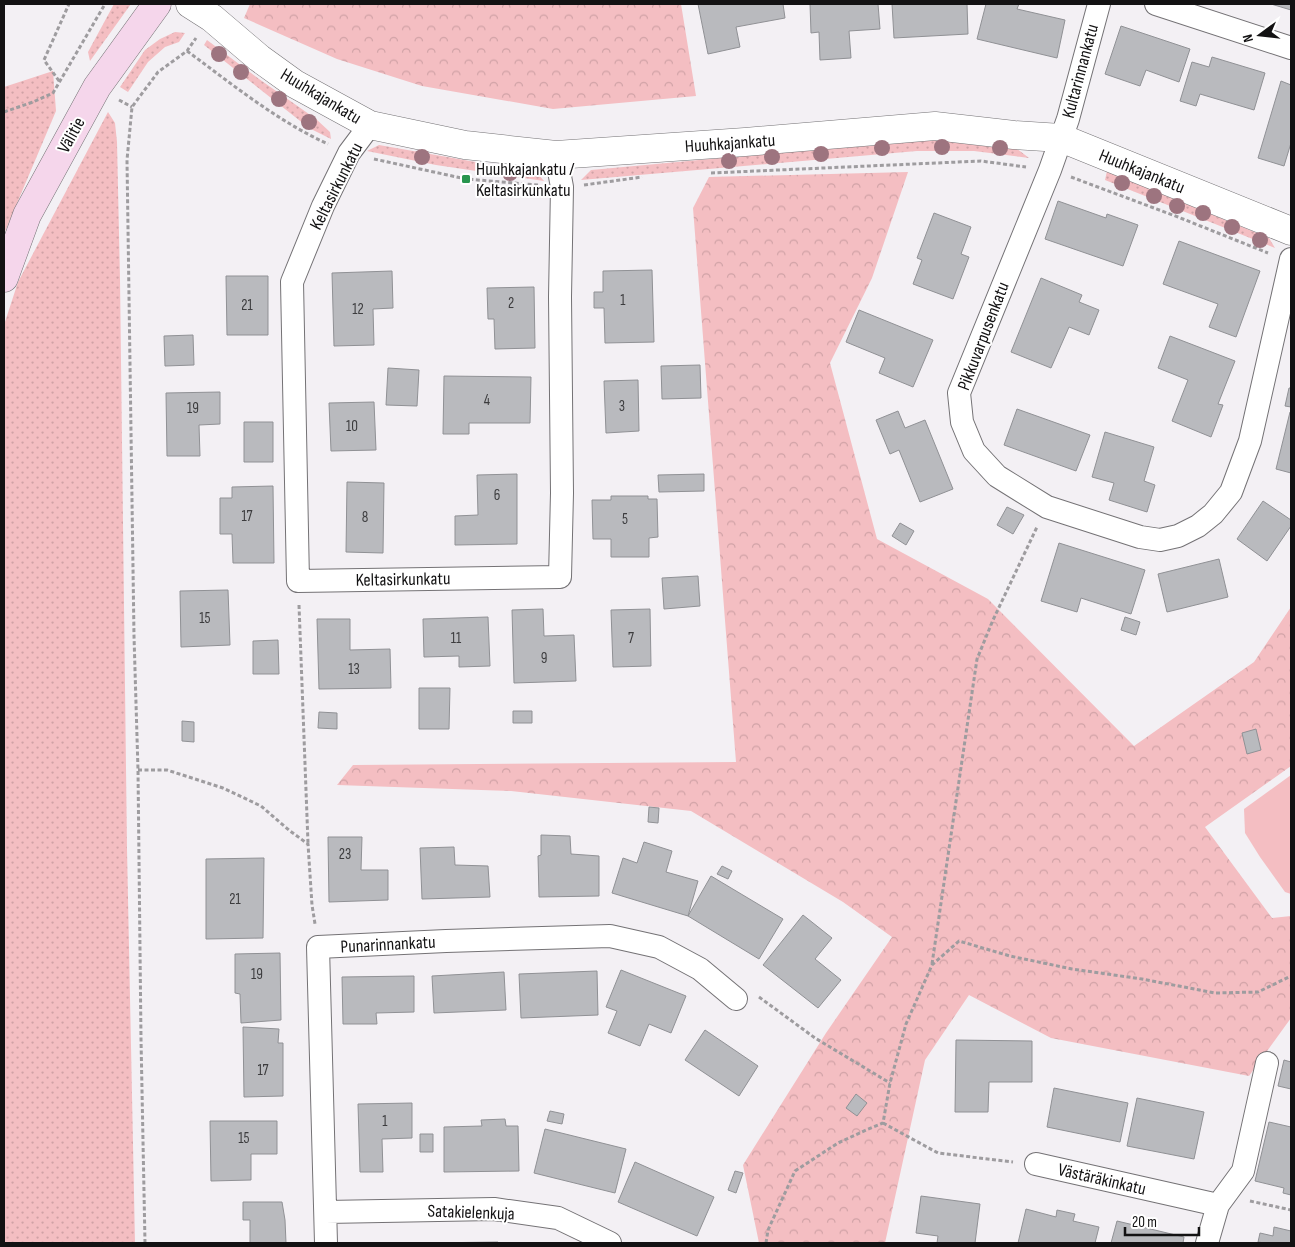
<svg xmlns="http://www.w3.org/2000/svg" width="1295" height="1247" font-family="'Sofia Sans Condensed',sans-serif">
	<defs>
		<pattern id="grass-dots" width="8" height="8" patternUnits="userSpaceOnUse" patternTransform="scale(1.25)"><rect width="8" height="8" fill="#f4bec2"/><path d="M2 2h.1M6 6h.1" fill="none" stroke="#d0a2a6" stroke-width="1.8" stroke-linecap="round"/></pattern>
		<pattern id="forest-crowns" width="20" height="18" patternUnits="userSpaceOnUse" patternTransform="scale(1.25)"><rect width="20" height="18" fill="#f4bec2"/><path d="M2 6a3 3 0 1 1 6 0M12 15a3 3 0 1 1 6 0" fill="none" stroke="#d0a2a6"/></pattern>
	</defs>
	<rect width="100%" height="100%" fill="#f3f0f4"/>
	<path fill="url(#grass-dots)" d="M114,4H131L90,61L88,52Z
		M175,32L185,33L179,42L165,47L148,62L128,92L120,87L145,50L160,39Z
		M207,40L259,79L316,119L330,132L331,139L309,128L204,45Z
		M53,71L56,111L4,234V87Z
		M108,112L115,123L117,142L120,279L127,849L135,1243H4V325L18,282Z
		M915,140H949L1016,148L1029,158L974,151H917L581,180L591,170Z
		M379,145L504,167L534,169L544,181L436,165L367,151Z
		M1107,171L1269,238L1275,248L1105,180Z"/>
	<path fill="url(#forest-crowns)" d="M250,4H681L696,96L553,109L422,86L337,59L244,18Z
		M908,172L872,278L830,363L877,539L988,599L1134,746L1254,662L1291,607V766L1205,827L1272,918L1291,916V1018L1249,1076L1051,1038L969,995L925,1060L885,1243H759L743,1165L826,1033L892,937L843,902L691,811L511,791L337,785L353,765L736,762L693,208L709,177Z"/>
	<path fill="#f4bec2" d="M1291,775V894L1285,892L1260,857L1245,833L1244,809Z"/>
	<path fill="#b9babe" stroke="#909195" d="M698,4H783L785,18L736,27L740,47L708,54Z
		M810,4H878L880,29L849,31L851,58L820,60L819,32L811,33Z
		M892,4H967L968,34L894,38Z
		M986,4H1019L1017,9L1065,20L1057,58L977,39Z
		M1271,4H1291V10Z
		M1121,26L1190,49L1179,82L1146,70L1140,86L1105,74Z
		M1212,57L1265,73L1254,110L1200,94L1196,106L1180,101L1192,62L1209,67Z
		M1281,81L1291,85V143L1284,166L1258,158Z
		M1058,201L1106,218L1107,214L1138,225L1123,266L1045,239Z
		M934,213L971,227L961,254L969,257L953,299L913,284L922,260L917,258Z
		M1179,241L1260,271L1236,337L1209,327L1218,304L1163,284Z
		M652,270L654,342L605,343L604,308H594V292H603V271Z
		M392,271L393,308L373,309L374,345L334,346L332,273Z
		M226,276H268V335H227Z
		M1041,278L1082,295L1079,302L1099,310L1089,335L1069,327L1051,368L1011,352Z
		M534,287L535,348L495,349L494,319H488L487,288Z
		M859,310L933,340L913,387L879,373L885,358L846,342Z
		M193,335L194,365L165,366L164,336Z
		M1170,336L1235,361L1218,404L1223,405L1211,437L1172,421L1188,380L1158,368Z
		M700,365L701,398L662,399L661,366Z
		M388,368L419,370L417,406L386,405Z
		M444,376L531,377L530,423H469V434H443Z
		M638,380L639,431L606,433L604,381Z
		M1289,388H1291V407L1285,406Z
		M220,392V424L199,425L200,456H167L166,393Z
		M374,402L376,450L331,451L329,403Z
		M1017,409L1090,435L1076,471L1004,445Z
		M898,411L905,428L925,420L953,489L920,502L899,450L890,454L876,420Z
		M1290,412H1291V473L1276,469Z
		M244,422H273V462H244Z
		M1105,432L1154,447L1144,481L1155,485L1147,512L1109,500L1114,483L1092,477Z
		M517,474V544L455,545V516L478,515L477,475Z
		M704,474V491L659,492L658,475Z
		M347,482L384,483L383,553L346,552Z
		M273,486L274,563H233L232,534H220V498H232V487Z
		M611,496H648V499H657L658,537L649,538V557H611V539H593L592,500H611Z
		M1263,501L1291,520V526L1267,561L1237,539Z
		M1007,507L1024,515L1013,534L997,525Z
		M900,523L914,531L906,545L892,536Z
		M1059,543L1145,570L1131,614L1081,598L1077,612L1041,601Z
		M1219,559L1228,597L1167,612L1158,574Z
		M698,576L700,606L664,609L662,578Z
		M228,590L230,645L181,647L180,591Z
		M543,609L544,636L574,635L576,681L514,683L512,610Z
		M650,609L651,666L613,667L611,610Z
		M488,617L490,666L459,667V656L424,657L423,619Z
		M1125,617L1140,622L1136,635L1121,630Z
		M317,619H350V650L390,649L391,688L319,689Z
		M278,640L279,674H253V641Z
		M419,688H450L449,729H419Z
		M513,711H532V723H513Z
		M319,712L337,713V729L318,728Z
		M182,721L194,722V742L182,741Z
		M1256,729L1261,750L1247,754L1242,733Z
		M649,807L659,808L658,823L648,822Z
		M541,835L570,836L571,854L599,856V896L539,897L538,856L541,855Z
		M328,837H362L361,870H388V900L329,902Z
		M644,842L672,851L666,872L698,881L688,916L612,893L623,858L637,863Z
		M454,847L455,865L488,866L490,897L422,899L420,848Z
		M264,858L263,938L206,939V859Z
		M722,866L732,871L728,879L717,874Z
		M711,876L783,919L759,959L688,916Z
		M803,915L832,938L815,959L841,980L818,1008L763,965Z
		M280,953L281,1020L241,1023L240,994L235,993V954Z
		M621,970L686,996L671,1033L649,1024L640,1046L608,1033L617,1011L606,1007Z
		M597,971L598,1015L521,1018L519,974Z
		M504,972L506,1010L434,1013L432,976Z
		M414,976V1012L376,1013L377,1024H343L342,977Z
		M243,1027L279,1029L278,1043H283V1096L244,1097Z
		M705,1030L758,1066L739,1096L685,1060Z
		M956,1040L1032,1041V1082H989L988,1112H955Z
		M1284,1060L1291,1062V1089L1278,1086Z
		M1054,1088L1128,1103L1120,1142L1047,1127Z
		M856,1094L867,1103L857,1116L846,1108Z
		M1137,1098L1204,1112L1194,1159L1127,1146Z
		M412,1103V1138L382,1139L383,1172H360L358,1104Z
		M550,1111L564,1114L562,1124L547,1121Z
		M505,1119L506,1126H518L519,1171L444,1172V1127L482,1126L481,1120Z
		M210,1121H277V1154H251V1180L211,1181Z
		M1269,1122L1291,1127V1195L1283,1193L1284,1188L1255,1181Z
		M545,1129L626,1149L615,1193L534,1173Z
		M420,1134H433V1152H420Z
		M635,1162L714,1197L697,1236L618,1202Z
		M735,1171L743,1173L736,1193L728,1190Z
		M921,1196L980,1204L975,1243H937L938,1236L916,1233Z
		M243,1202H282L285,1220L286,1243H250V1220H243Z
		M1026,1209L1056,1217L1057,1210L1075,1214L1073,1221L1099,1227L1095,1243H1018Z
		M1117,1221L1184,1237L1183,1243H1111Z
		M1274,1227L1291,1231V1243H1265L1258,1242L1260,1233L1273,1236Z
		M498,1242V1243H426Z"/>
	<g fill="none" stroke-linecap="round" stroke-linejoin="round">
		<g stroke="#747275" stroke-width="24">
			<path id="minor" d="M1099,4L1068,119L1050,170L959,393L962,422L974,451L997,476L1047,507L1140,537L1160,540L1178,536L1198,526L1213,514L1231,492L1250,441L1291,259
				M1156,4L1291,48
				M370,125L349,153L323,206L292,282L298,581L560,577L562,493L560,297L562,187L556,155
				M1036,1164L1218,1205L1207,1243
				M1218,1205L1243,1171L1267,1063
				M326,1212L494,1209L558,1218L610,1243
				M326,1243L318,947L446,941L610,936L659,947L700,969L736,999"/>
		</g>
		<g stroke="#747275" stroke-width="29">
			<path id="tertiary" d="M190,4L212,18L259,58L295,84L370,125L465,145L556,155L745,142L935,126L1014,135L1061,138L1291,231"/>
		</g>
		<g stroke="#747275" stroke-width="29">
			<path id="secondary" d="M4,278L27,215L97,87L157,4"/>
		</g>
		<path stroke="#9e9c9f" stroke-width="3" stroke-dasharray="4 2.5" stroke-linecap="butt" d="M187,51C232,84 277,121 328,144
			M59,81L44,60L69,4
			M119,100L132,107
			M4,112L33,102L53,93L105,4
			M374,159L466,179L538,185
			M711,173L981,161L1026,167
			M1071,177L1178,217L1268,253
			M584,185L642,177
			M299,605L308,843
			M138,770H167L223,788L261,806L290,831L308,844L312,905L315,924
			M932,964L977,659L993,620L1037,527
			M759,997L815,1038L890,1083
			M883,1123L938,1153L1013,1162
			M1250,1201L1291,1210
			M145,1243L141,1039L138,770L134,636L127,160L132,107L158,72L187,51L196,38
			M766,1243L768,1230L795,1171L838,1143L866,1130L883,1123L890,1083L906,1024L932,965L959,941L1010,956L1072,969L1142,979L1215,993L1258,992L1291,976"/>
		<use href="#minor" stroke="#fff" stroke-width="22"/>
		<use href="#tertiary" stroke="#fff" stroke-width="28"/>
		<use href="#secondary" stroke="#f5d6eb" stroke-width="28"/>
	</g>
	<g fill="#9d747f">
		<circle cx="219" cy="54" r="8"/>
		<circle cx="241" cy="72" r="8"/>
		<circle cx="279" cy="99" r="8"/>
		<circle cx="309" cy="122" r="8"/>
		<circle cx="942" cy="147" r="8"/>
		<circle cx="882" cy="148" r="8"/>
		<circle cx="1000" cy="148" r="8"/>
		<circle cx="821" cy="154" r="8"/>
		<circle cx="422" cy="157" r="8"/>
		<circle cx="772" cy="157" r="8"/>
		<circle cx="729" cy="161" r="8"/>
		<circle cx="510" cy="173" r="8"/>
		<circle cx="1122" cy="183" r="8"/>
		<circle cx="1154" cy="196" r="8"/>
		<circle cx="1177" cy="206" r="8"/>
		<circle cx="1203" cy="213" r="8"/>
		<circle cx="1232" cy="227" r="8"/>
		<circle cx="1260" cy="240" r="8"/>
	</g>
	<rect fill="#28954e" stroke="#fff" stroke-width="2" x="461" y="174" width="10" height="10" rx="2.5"/>
	<g text-anchor="middle" stroke-width="4" stroke-linejoin="round" paint-order="stroke">
		<g font-size="15" fill="#3c3c3e">
			<text x="623" y="305">1</text>
			<text x="511" y="308">2</text>
			<text x="247" y="310">21</text>
			<text x="358" y="314">12</text>
			<text x="487" y="405">4</text>
			<text x="622" y="411">3</text>
			<text x="193" y="413">19</text>
			<text x="352" y="431">10</text>
			<text x="497" y="500">6</text>
			<text x="247" y="521">17</text>
			<text x="365" y="522">8</text>
			<text x="625" y="524">5</text>
			<text x="205" y="623">15</text>
			<text x="456" y="643">11</text>
			<text x="631" y="643">7</text>
			<text x="544" y="663">9</text>
			<text x="354" y="674">13</text>
			<text x="345" y="859">23</text>
			<text x="235" y="904">21</text>
			<text x="257" y="979">19</text>
			<text x="263" y="1075">17</text>
			<text x="385" y="1126">1</text>
			<text x="244" y="1143">15</text>
		</g>
		<g font-size="18" fill="#131213" stroke="#fff">
			<text transform="translate(1080 71) rotate(-75)" y="6">Kultarinnankatu</text>
			<text transform="translate(321 96) rotate(31)" y="6">Huuhkajankatu</text>
			<text transform="translate(71 135) rotate(-61)" y="6">Välitie</text>
			<text transform="translate(730 143) rotate(-4)" y="6">Huuhkajankatu</text>
			<text transform="translate(1142 171) rotate(22)" y="6">Huuhkajankatu</text>
			<text transform="translate(336 186) rotate(-63)" y="6">Keltasirkunkatu</text>
			<text transform="translate(983 336) rotate(-69)" y="6">Pikkuvarpusenkatu</text>
			<text transform="translate(403 579) rotate(-1)" y="6">Keltasirkunkatu</text>
			<text transform="translate(388 944) rotate(-3)" y="6">Punarinnankatu</text>
			<text transform="translate(1102 1179) rotate(13)" y="6">Västäräkinkatu</text>
			<text transform="translate(471 1212) rotate(2)" y="6">Satakielenkuja</text>
		</g>
		<g font-size="18" fill="#131213" stroke="#fff" text-anchor="start">
			<text x="476" y="175">Huuhkajankatu /<tspan x="476" dy="21">Keltasirkunkatu</tspan></text>
		</g>
	</g>
	<rect width="1295" height="1247" fill="none" stroke="#131213" stroke-width="10"/>
	<g transform="translate(1260 35) rotate(255)" stroke="#ffffff" stroke-width="4" paint-order="stroke">
	<path d="M0-4L9 19L0 12L-9 19Z" fill="#131213"/>
	<text y="-8" font-size="14" font-weight="bold" text-anchor="middle" fill="#131213">N</text>
	</g>
	<path d="M1125 1227v8h74v-8" fill="none" stroke="#131213" stroke-width="2.5"/>
	<text x="1132" y="1227" font-size="15" fill="#131213" stroke="#ffffff" stroke-width="4" paint-order="stroke">20 m</text>
</svg>
